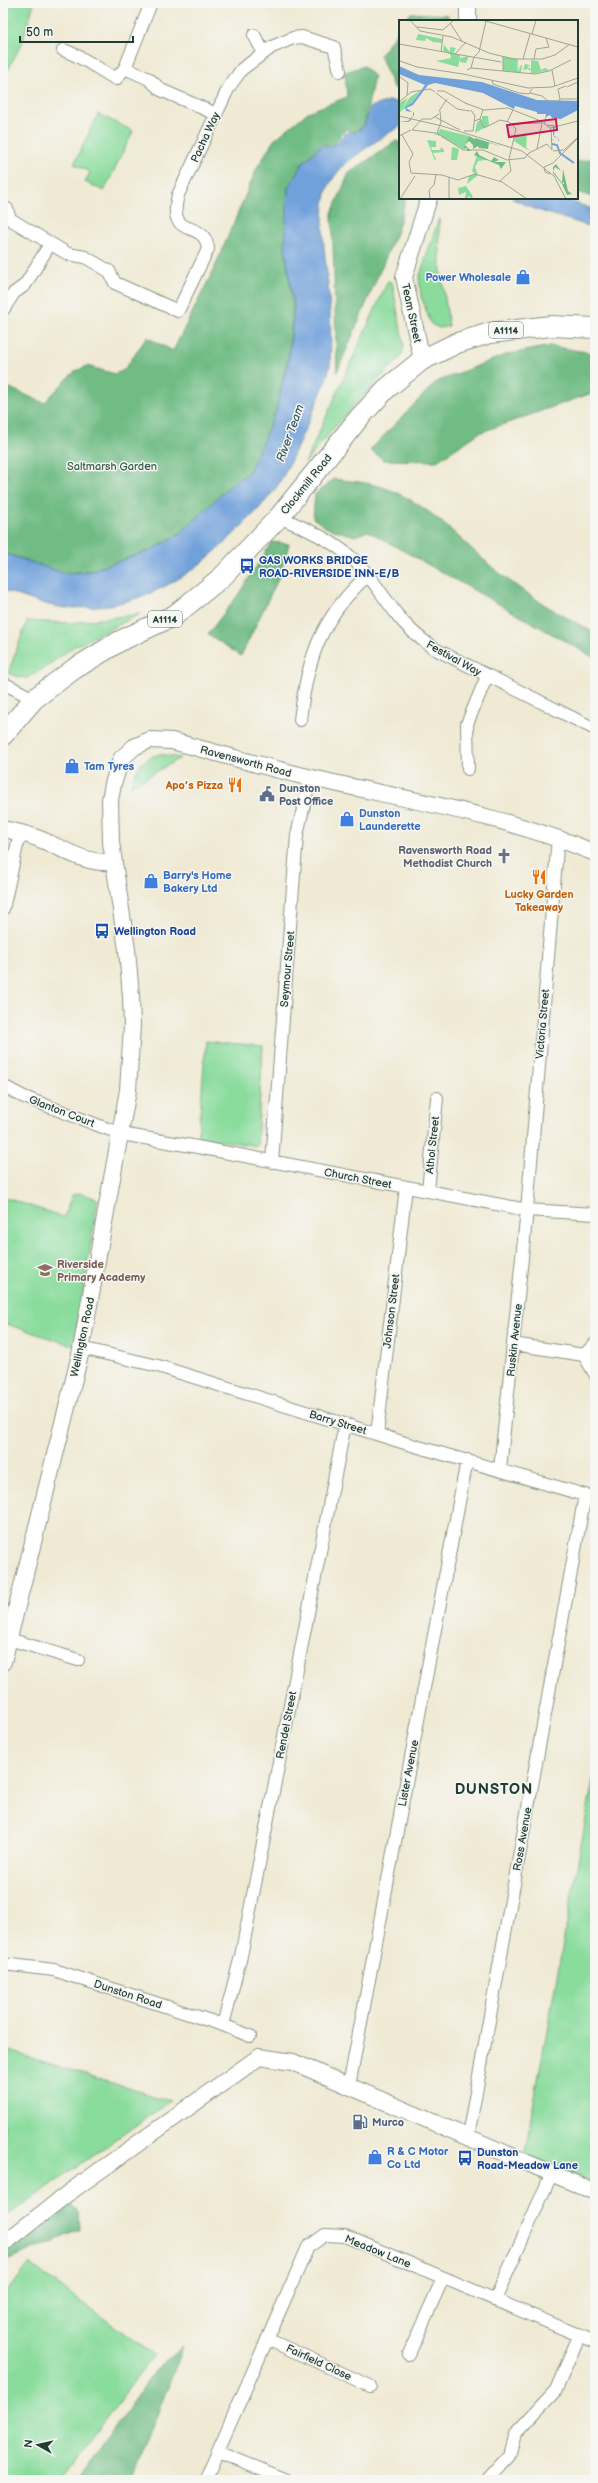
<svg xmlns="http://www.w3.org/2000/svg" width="598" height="2483" font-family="'Balsamiq Sans',sans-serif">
	<rect width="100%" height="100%" fill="#f6f6f2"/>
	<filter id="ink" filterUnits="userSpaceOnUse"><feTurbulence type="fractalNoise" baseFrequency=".025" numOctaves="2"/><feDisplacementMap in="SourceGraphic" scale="8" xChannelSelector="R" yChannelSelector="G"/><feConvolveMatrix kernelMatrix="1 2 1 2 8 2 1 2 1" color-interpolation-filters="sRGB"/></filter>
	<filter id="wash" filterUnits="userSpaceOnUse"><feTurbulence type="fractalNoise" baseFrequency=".012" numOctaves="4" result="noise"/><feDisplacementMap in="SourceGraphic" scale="16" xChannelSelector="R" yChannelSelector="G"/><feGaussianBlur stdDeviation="0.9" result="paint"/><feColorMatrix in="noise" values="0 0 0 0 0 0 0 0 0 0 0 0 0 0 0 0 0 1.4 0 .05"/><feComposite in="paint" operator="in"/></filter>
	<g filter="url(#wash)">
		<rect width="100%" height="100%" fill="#f0ead4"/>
		<path fill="#8adc9d" stroke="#548c68" d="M3,3H34L22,43L3,79Z
			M98,114L133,131L104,191L85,182L90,172L74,164Z
			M439,218L440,265L449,326L439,328L431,324L421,296L419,278Z
			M388,281L392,282L404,346C402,358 398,362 388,369L332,430L305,463Z
			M140,614L73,647L43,669L27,678L18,677L8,673L27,621L69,623Z
			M160,754L180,758L131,786C135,768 142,759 160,754Z
			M206,1041L263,1046L257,1146L198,1137Z
			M80,1193L98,1199L74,1346L3,1323V1197L64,1217L72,1195Z
			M595,1769V2183L524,2156Z
			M3,2050L9,2051L170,2101L3,2219Z
			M29,2264L154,2355L59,2480H3V2298Z"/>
		<path fill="#6fbc84" stroke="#477c5c" d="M411,13L448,15V21H405Z
			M400,28V90L393,87L380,55Z
			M364,66L374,77L364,125L356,132L346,129L332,146L322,144L303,162L288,188L285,248L293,308L289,353L276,410L249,472L179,534L151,550L89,571L65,573L3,553V385L44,403L74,372L87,366L115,374L124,370L147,337L173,351L214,269L258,166L274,140L308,112L347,97L345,72Z
			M396,141L400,142V198H406L397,231L337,372L332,213L349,173Z
			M595,158V198L577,192V162Z
			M550,346L592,353L595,355V392L479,433L437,461L384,460L370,450L436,382L505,355Z
			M334,479C349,481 365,482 379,486C428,501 459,540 497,571C527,596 561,615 595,633V658L368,531L355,536L327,528L313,518L315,494Z
			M272,542L289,544L280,575L241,656L208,634L238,595Z
			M66,2201L79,2212L80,2230L3,2262V2250Z
			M183,2347L132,2480H78L154,2371Z"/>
		<path fill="#71a1db" stroke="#486f88" d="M389,101L400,102V127C391,130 350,159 343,166C336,174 328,184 326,194C320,219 324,248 327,274C330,303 332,335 330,365C328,381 306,426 299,443C292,457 286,472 278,485C267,501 253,515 239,529C192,577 143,608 73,608C53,609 23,597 3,590V553L67,574L90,571L152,550L181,533L232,484L249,472L276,411L289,356L294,307L285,247L288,187L303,163L321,146H333L348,131L354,133L364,127L370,107Z
			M511,198H562L595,210V228L534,209Z"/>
	</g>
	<g filter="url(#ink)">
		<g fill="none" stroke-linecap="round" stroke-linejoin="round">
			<g stroke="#889484" stroke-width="14">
				<path id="minor" d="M254,35L264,53
					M63,50C82,56 98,69 116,79L125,68L151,3
					M125,68L149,79L161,90L216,114
					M3,206L7,209L10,219L68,254L85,257L109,271L115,283L178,311L208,249C205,217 166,242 178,195L229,87L242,69L272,47L293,38L302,37L334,47L340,71
					M3,310L14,293L25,285L50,244
					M279,517C305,528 332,540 353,559C370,574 381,594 395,612C406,627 420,639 435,649L595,729
					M3,683L34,699
					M300,720C307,659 321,617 368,575
					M468,769L467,724L487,676
					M3,909L20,832
					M3,1086L24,1097L121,1134L192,1146L527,1210L595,1214
					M272,1162L297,835L310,778
					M428,1191L437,1098
					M513,1344L584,1355L595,1374
					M81,1348L158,1366L405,1443L595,1498
					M584,1355L595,1344
					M377,1434L406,1187
					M500,1469L527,1210L558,837
					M9,1639L78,1660
					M3,1964L54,1970L223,2025L250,2036
					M223,2025L241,1956L345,1424
					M349,2086L467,1460
					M468,2136L585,1495
					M495,2300L552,2173
					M267,2339L370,2386
					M409,2354L443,2278
					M218,2452L287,2480
					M205,2480L308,2247L325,2235L345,2236L595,2342
					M487,2480L509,2456L515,2434L556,2390L579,2336"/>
			</g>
			<g stroke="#889484" stroke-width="18">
				<path id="tertiary" d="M468,21V3
					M422,360L404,277L429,198
					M3,829C13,831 24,833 34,837C61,846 83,865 113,862
					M3,1662L80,1355L128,1090L132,1026L131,996L127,950L111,842L110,800L113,784L121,759L134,747L150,740L172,741C218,753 265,767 312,778C407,800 505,815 595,853
					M3,2244L67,2194L259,2057L293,2062L595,2192"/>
			</g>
			<g stroke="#889484" stroke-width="22">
				<path id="primary" d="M3,735L34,699L74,669L120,641L175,615L222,577L279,517L359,418L386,389L422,360L457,343L490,333L551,326L595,328"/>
			</g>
			<use href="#minor" stroke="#fff" stroke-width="12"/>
			<use href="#tertiary" stroke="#fff" stroke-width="16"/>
			<use href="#primary" stroke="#fff" stroke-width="20"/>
		</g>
	</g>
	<defs>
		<g id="shop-bare" transform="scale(1.2)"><path d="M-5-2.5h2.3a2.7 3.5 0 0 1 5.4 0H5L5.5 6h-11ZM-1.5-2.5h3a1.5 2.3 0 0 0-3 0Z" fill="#3f7fe0" stroke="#f6f6f2" stroke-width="2.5" paint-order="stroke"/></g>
		<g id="bus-bare" transform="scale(1.2)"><path d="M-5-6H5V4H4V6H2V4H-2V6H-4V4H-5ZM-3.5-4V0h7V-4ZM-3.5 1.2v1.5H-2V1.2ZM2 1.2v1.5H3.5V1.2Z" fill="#1a4fb4" stroke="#f6f6f2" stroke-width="2.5" paint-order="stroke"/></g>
		<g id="restaurant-bare" transform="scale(1.2)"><path d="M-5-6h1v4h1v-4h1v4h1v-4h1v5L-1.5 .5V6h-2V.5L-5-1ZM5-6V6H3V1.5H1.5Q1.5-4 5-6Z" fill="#e8710a" stroke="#f6f6f2" stroke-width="2.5" paint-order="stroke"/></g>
		<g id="civic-bare" transform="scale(1.2)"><path d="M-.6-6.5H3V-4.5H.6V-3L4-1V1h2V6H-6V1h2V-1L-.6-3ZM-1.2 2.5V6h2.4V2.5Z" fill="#5c6f8a" stroke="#f6f6f2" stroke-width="2.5" paint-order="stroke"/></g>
		<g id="church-bare" transform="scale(1.2)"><path d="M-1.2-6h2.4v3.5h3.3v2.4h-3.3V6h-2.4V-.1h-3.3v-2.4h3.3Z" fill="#6b7280" stroke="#f6f6f2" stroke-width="2.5" paint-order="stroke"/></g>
		<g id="school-bare" transform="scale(1.2)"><path d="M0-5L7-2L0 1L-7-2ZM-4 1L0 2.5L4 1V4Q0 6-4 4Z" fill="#8d6e63" stroke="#f6f6f2" stroke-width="2.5" paint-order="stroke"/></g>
		<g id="fuel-bare" transform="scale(1.2)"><path d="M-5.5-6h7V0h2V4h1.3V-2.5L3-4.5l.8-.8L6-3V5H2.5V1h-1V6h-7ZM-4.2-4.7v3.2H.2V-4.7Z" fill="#5c6f8a" stroke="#f6f6f2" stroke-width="2.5" paint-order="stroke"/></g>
	</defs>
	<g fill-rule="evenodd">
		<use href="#shop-bare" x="523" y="277"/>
		<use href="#bus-bare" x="247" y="566"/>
		<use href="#shop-bare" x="72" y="766"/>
		<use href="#restaurant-bare" x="235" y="785"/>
		<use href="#civic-bare" x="267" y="794"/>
		<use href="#shop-bare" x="347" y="819"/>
		<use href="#church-bare" x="504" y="856"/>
		<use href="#restaurant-bare" x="539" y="877"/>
		<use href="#shop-bare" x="151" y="881"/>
		<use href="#bus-bare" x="102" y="931"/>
		<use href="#school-bare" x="45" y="1270"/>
		<use href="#fuel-bare" x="360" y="2122"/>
		<use href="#shop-bare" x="375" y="2157"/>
		<use href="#bus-bare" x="465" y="2158"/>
	</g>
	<g text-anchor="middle" stroke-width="3" stroke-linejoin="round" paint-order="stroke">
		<g fill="#f6f6f2" stroke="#60746d" stroke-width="1">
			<rect x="489" y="322" width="34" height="16" rx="3"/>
			<rect x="148" y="611" width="34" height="16" rx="3"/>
		</g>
		<g font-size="10" font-weight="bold" fill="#1f3d34">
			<text x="506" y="334">A1114</text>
			<text x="165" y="623">A1114</text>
		</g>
		<g font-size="11" fill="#1f3d34" stroke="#f6f6f2">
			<text transform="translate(205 137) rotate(-65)" y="4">Pacha Way</text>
			<text transform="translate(412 313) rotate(78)" y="4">Team Street</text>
			<text transform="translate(306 484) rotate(-51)" y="4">Clockmill Road</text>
			<text transform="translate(454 658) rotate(29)" y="4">Festival Way</text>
			<text transform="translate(246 761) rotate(15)" y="4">Ravensworth Road</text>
			<text transform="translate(287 969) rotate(-85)" y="4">Seymour Street</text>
			<text transform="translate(542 1024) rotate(-85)" y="4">Victoria Street</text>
			<text transform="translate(62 1111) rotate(21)" y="4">Glanton Court</text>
			<text transform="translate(432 1145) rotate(-84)" y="4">Athol Street</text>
			<text transform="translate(358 1178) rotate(11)" y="4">Church Street</text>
			<text transform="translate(391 1311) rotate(-83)" y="4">Johnson Street</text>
			<text transform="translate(82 1337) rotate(-78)" y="4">Wellington Road</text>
			<text transform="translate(514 1340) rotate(-84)" y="4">Ruskin Avenue</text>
			<text transform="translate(338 1422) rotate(17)" y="4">Barry Street</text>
			<text transform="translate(286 1725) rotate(-79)" y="4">Rendel Street</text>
			<text transform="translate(408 1773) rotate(-79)" y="4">Lister Avenue</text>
			<text transform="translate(522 1839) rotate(-80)" y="4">Ross Avenue</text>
			<text transform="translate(128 1994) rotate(18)" y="4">Dunston Road</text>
			<text transform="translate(378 2251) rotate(22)" y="4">Meadow Lane</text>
			<text transform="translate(319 2362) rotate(25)" y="4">Fairfield Close</text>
		</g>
		<g font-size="11" font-weight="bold" fill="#366cbe" stroke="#f6f6f2" text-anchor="start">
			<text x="511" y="281" text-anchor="end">Power Wholesale</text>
			<text x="84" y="770">Tam Tyres</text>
			<text x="359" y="817">Dunston<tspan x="359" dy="13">Launderette</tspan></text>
			<text x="163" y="879">Barry's Home<tspan x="163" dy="13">Bakery Ltd</tspan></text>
			<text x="387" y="2155">R &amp; C Motor<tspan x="387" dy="13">Co Ltd</tspan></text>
		</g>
		<g font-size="11" fill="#345d49" stroke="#f6f6f2">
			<text x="112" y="470">Saltmarsh Garden</text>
		</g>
		<g font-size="11" font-weight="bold" fill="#164399" stroke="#f6f6f2" text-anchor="start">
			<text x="259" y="564">GAS WORKS BRIDGE<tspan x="259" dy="13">ROAD-RIVERSIDE INN-E/B</tspan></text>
			<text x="114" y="935">Wellington Road</text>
			<text x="477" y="2156">Dunston<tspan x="477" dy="13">Road-Meadow Lane</tspan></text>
		</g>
		<g font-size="11" font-weight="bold" fill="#c56008" stroke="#f6f6f2" text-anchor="end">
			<text x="223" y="789">Apo’s Pizza</text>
			<text x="539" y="898" text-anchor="middle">Lucky Garden<tspan x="539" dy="13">Takeaway</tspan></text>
		</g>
		<g font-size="11" font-weight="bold" fill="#4e5e75" stroke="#f6f6f2" text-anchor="start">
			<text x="279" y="792">Dunston<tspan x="279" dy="13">Post Office</tspan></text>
			<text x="372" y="2126">Murco</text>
		</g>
		<g font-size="11" font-weight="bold" fill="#5b616d" stroke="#f6f6f2" text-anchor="end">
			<text x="492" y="854">Ravensworth Road<tspan x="492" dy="13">Methodist Church</tspan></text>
		</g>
		<g font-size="11" font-weight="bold" fill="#785e54" stroke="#f6f6f2" text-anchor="start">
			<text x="57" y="1268">Riverside<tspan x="57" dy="13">Primary Academy</tspan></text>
		</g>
		<g font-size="12" font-style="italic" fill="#385b66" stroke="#f6f6f2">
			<text transform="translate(290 433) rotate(-70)" y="4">River Team</text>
		</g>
		<g font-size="15" font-weight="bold" letter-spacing="1" fill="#1f3d34" stroke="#f6f6f2">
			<text x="494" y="1794">DUNSTON</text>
		</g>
	</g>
	<g transform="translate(399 20)">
		<rect width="179" height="179" fill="#f0ead4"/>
		<path d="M19,14L43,19V23L34,22L27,18L26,21L17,20ZM45,25L51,32V27L57,28L54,33L61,35V38L70,36L67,43L61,42V38L59,47L37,41L52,38L51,34L44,31ZM104,36L119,39L118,52L120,44L119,52L122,45H123L122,53L104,51ZM132,40L139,41L142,50L146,48L151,50L132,54V48L131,51L129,49L124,50L126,44L131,45L128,48H132ZM21,71L13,83L1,92L0,83L9,78L2,91L11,77ZM83,96H89L90,105L76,113L78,102L83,99ZM41,109L70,116L64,129L42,117L43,114L41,116L34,114L39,113ZM116,115H128L127,128L132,131L127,129L115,121ZM28,120L37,121V127H32L33,130H41L42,127L45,130V132L34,133L37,139L36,141ZM53,127L60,129L58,140H52ZM78,135L88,140L79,141L76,147L79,155L68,164L70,156L76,154L73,151ZM67,166L73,175L74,179L69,176V179H66L67,172L60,175L59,168Z" fill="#8adc9d"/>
		<path d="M70,116L76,119V118L105,127L90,123L89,129L80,128L79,126L74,129V125L70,121L66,125L72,131H68V128L64,129ZM78,131L80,135L92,141L95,137L100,140L95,142H107L102,149L100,145L75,135ZM157,144L162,151L156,147L154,151L163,163L164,149L169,171L173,174L168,175L163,164H165V162L163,164L154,153V147Z" fill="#6fbc84"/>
		<path d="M0,46L20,55L83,62L138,80L179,81V90L162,99L153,98L151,95L147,97L146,103L148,105H154L156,106L155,116L160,118V121H159L155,120H153V124L152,119L159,121L160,118L155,117L154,114V106H149L145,103L147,94H138V92L116,86L115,89L84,73L36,63L29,65L14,85L7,88L15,93V95L11,101L9,102L0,101H9L14,96V92L7,91L6,87L13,83L26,65L0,54Z" fill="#71a1db"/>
		<path fill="none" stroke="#71a1db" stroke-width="2" d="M153,124L158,125L161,133L175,143"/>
		<path fill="none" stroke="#9ca594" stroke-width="1" d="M11,0L21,11L53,17L90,33L114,39H143L156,35L171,24M83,0L179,27M51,3L63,21M18,7L44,10L55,0M133,14L137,0M0,24L102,42M42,32L44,16M56,34L67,22M104,37V51M124,39L131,14M135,39L137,29L150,27L147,18M1,41L18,47L64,54L129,68L153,67L179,58M72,48L136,54L150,51L172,40M68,50L72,48L75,37L80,32L87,1M153,50L156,66M0,56L9,63L8,75M93,60L94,64L120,73L130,74L133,69M168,67L179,62M38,71H45L68,84M37,73L58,89L71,91M131,73L143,76L149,81H159L161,79L159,69L167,66M161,79H179M0,82L12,72L31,69L36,72M66,83L85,90L109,88L142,101L152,109L153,130M40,91L48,79M0,96L43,106L123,131L155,156L167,179M36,97L61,110M81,99L85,108L101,100L110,102L117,109L110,139M75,101L81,99L84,90M108,102L114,90M112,104L143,103L138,129M151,108L179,101M13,110L23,99H32L40,94M13,110L37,113M65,111H74L76,96L72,90M38,113L64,130H84L108,140L126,138L130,133L148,124L153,130M38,113L42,102L41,91M3,115L14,134L10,142L12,153L43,155L59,160L76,154L103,162L128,179M0,116L12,110M154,131L165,130L179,117M151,154L146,152L145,147L154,143L179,118M101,161L112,151L110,139M1,179L16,156M31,179L30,170L35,165L37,154M50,179V157"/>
		<path fill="#c2185b" fill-opacity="0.15" stroke="#c2185b" stroke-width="2" d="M157,99L158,110L110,117L108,105Z"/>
		<rect width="179" height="179" fill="none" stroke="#1f3d34" stroke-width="2"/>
	</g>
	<rect width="598" height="2483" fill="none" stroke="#f6f6f2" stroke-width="16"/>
	<g transform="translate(38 2445) rotate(278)" stroke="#f6f6f2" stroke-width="3" paint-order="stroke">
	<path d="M0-3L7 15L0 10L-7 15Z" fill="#1f3d34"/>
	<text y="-6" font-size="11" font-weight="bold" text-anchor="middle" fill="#1f3d34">N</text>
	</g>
	<path d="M20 36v6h113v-6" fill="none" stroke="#1f3d34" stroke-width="2"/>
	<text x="26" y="36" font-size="12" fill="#1f3d34" stroke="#f6f6f2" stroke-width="3" paint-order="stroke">50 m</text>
</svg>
